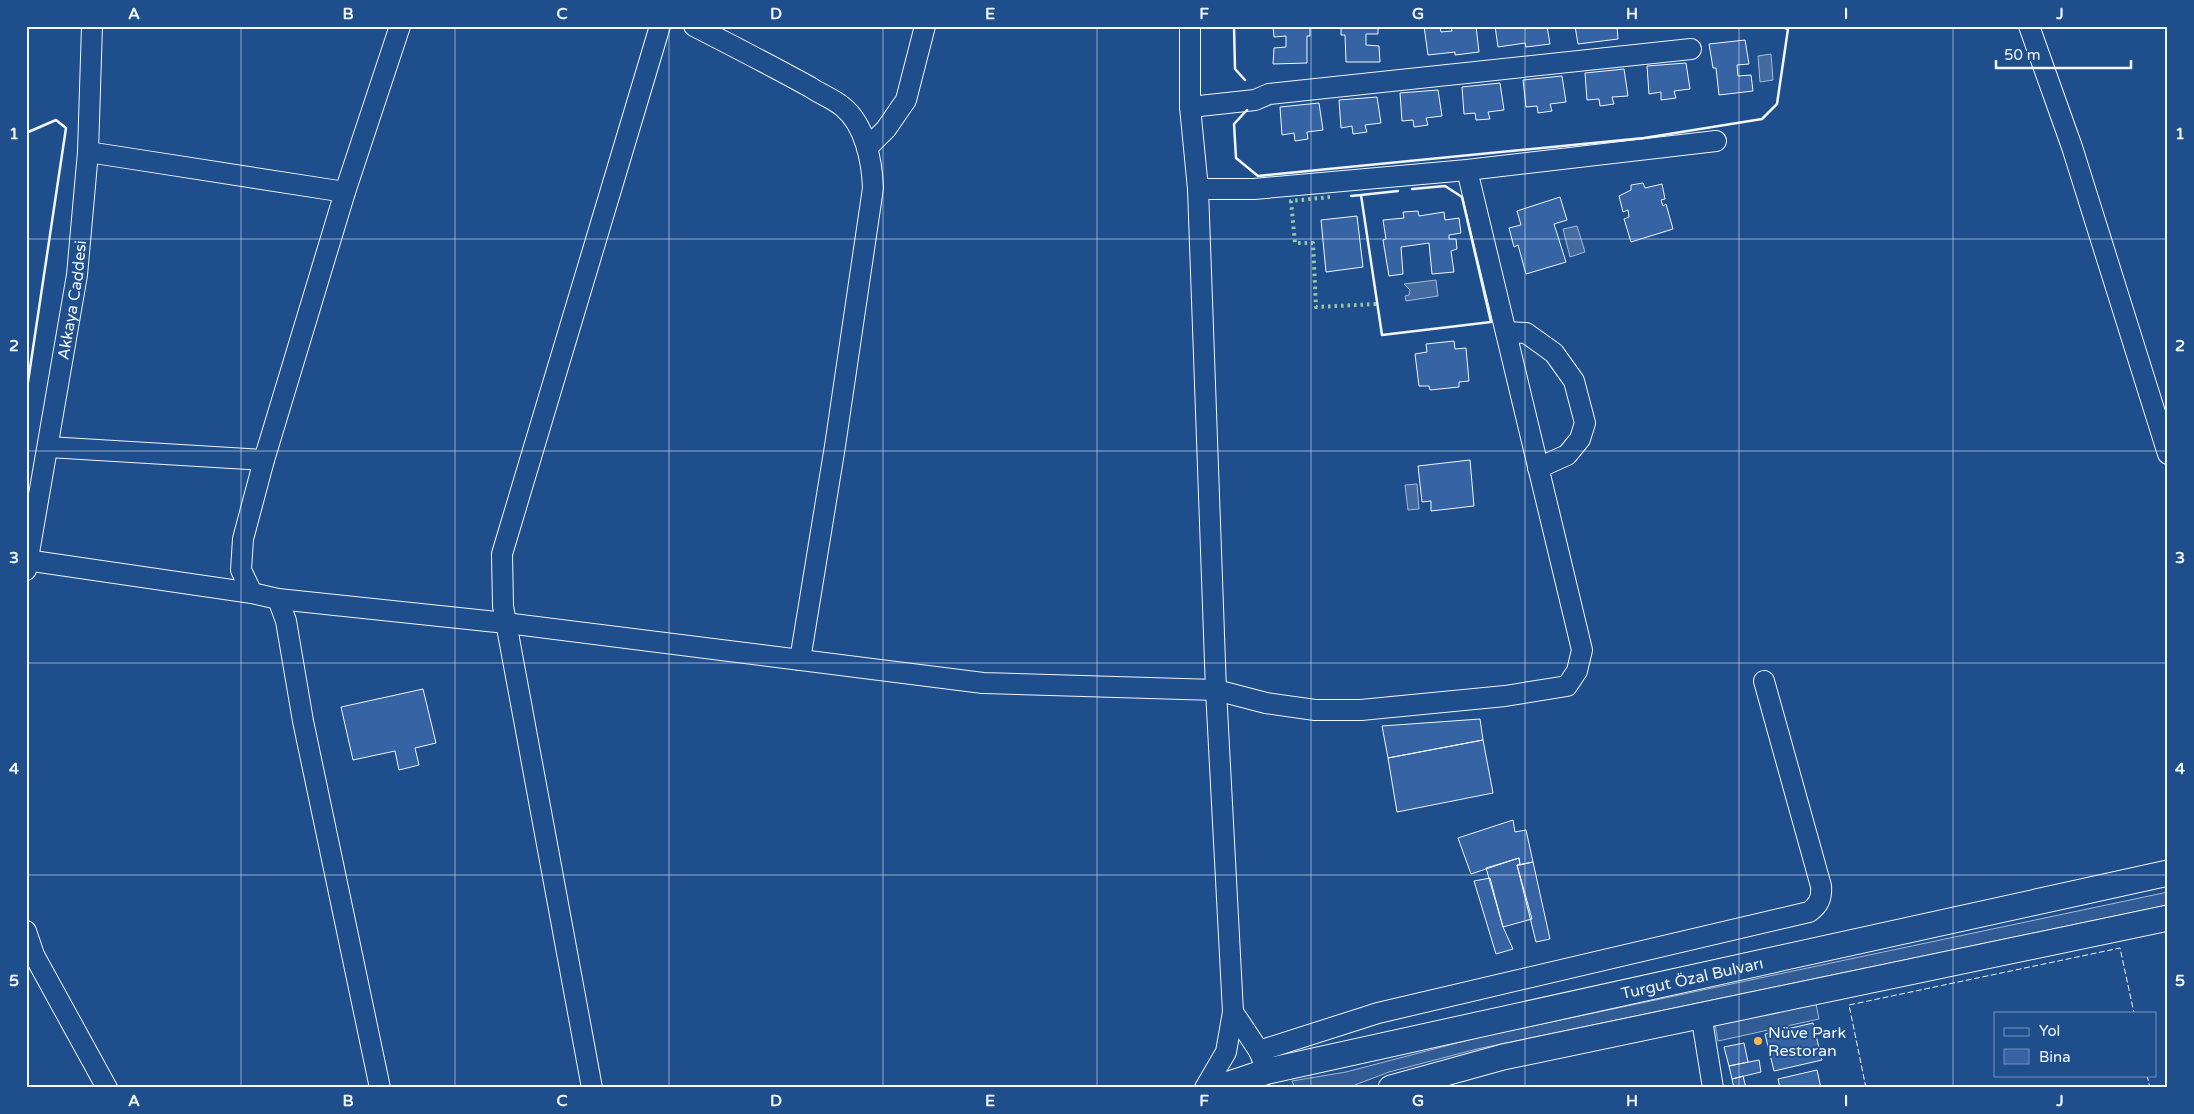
<svg xmlns="http://www.w3.org/2000/svg" width="2194" height="1114" font-family="'Varela Round',sans-serif">
	<rect width="100%" height="100%" fill="#1f4e8c"/>
	<path fill="#305b95" stroke="#a8bbd7" d="M2168,892V905L1477,1049L1389,1072L1347,1088H1295L1292,1081L1346,1072L1480,1037Z
		M1816,1004L1819,1019L1718,1041L1715,1025Z"/>
	<path fill="#446ba0" stroke="#a8bbd7" d="M1771,54L1773,80L1760,82L1758,56Z
		M1577,226L1585,252L1570,257L1563,229Z
		M1436,280L1438,296L1406,301L1405,296L1409,295L1410,290L1404,284Z
		M1417,484L1419,509L1408,510L1405,485Z"/>
	<path fill="#3563a3" stroke="#f2f6ff" d="M1273,26H1310V36H1307V63L1273,64L1274,48L1286,47V36L1274,37Z
		M1341,26H1378V34H1366V45L1379,46L1380,62H1346L1345,35H1341Z
		M1424,26H1440L1441,32L1452,31L1451,26H1476L1479,52L1455,55V52L1428,55Z
		M1495,26H1547L1550,44L1526,47L1525,43L1498,47Z
		M1575,26H1617L1618,39L1578,44Z
		M1745,40L1749,64L1737,65L1738,76L1751,75L1753,91L1719,95L1716,68H1713L1709,44Z
		M1686,63L1690,89L1674,91L1676,98L1661,100V92L1649,94L1647,66Z
		M1624,69L1628,96L1612,97L1614,104L1600,106L1599,99L1587,100L1585,73Z
		M1562,76L1566,102L1550,104L1552,111L1538,113L1537,106L1526,107L1523,80Z
		M1500,83L1504,110L1488,112L1490,119L1476,120L1475,113L1464,114L1462,87Z
		M1438,90L1442,116L1426,118L1428,125L1414,127L1413,120L1402,121L1400,93Z
		M1377,97L1381,123L1365,125L1367,132L1353,134L1352,126L1341,128L1339,100Z
		M1319,103L1323,130L1307,132L1308,139L1295,141L1294,133L1282,135L1280,107Z
		M1643,183L1645,188L1662,184L1665,199L1661,200L1663,206L1666,204L1673,229L1631,242L1624,219L1629,217L1628,210L1623,212L1619,196L1631,190V185Z
		M1560,197L1567,220L1554,224L1566,262L1526,274L1518,245L1514,247L1509,228L1521,225L1517,211Z
		M1418,211L1419,216L1444,212L1445,220L1459,218L1461,233L1449,235V239H1456L1457,249L1451,251L1454,272L1432,274L1429,243L1401,247L1403,274L1389,276L1383,240L1386,239L1383,220L1404,218L1403,212Z
		M1357,216L1363,267L1326,272L1321,220Z
		M1454,341L1455,349L1466,348L1469,381L1459,382V387L1430,390L1429,386H1419L1415,354L1427,352L1426,344Z
		M1470,460L1474,506L1431,511V501L1422,502L1418,466Z
		M423,689L436,743L415,748L419,765L399,770L395,751L353,760L341,707Z
		M1480,719L1483,740L1388,758L1382,726Z
		M1483,740L1493,793L1397,812L1388,758Z
		M1513,820L1515,832L1526,830L1533,862L1520,865L1519,858L1471,874L1458,838Z
		M1519,858L1520,865H1517L1532,919L1503,927L1486,868Z
		M1533,862L1550,939L1536,942L1517,865Z
		M1490,878L1503,927L1513,949L1496,954L1474,881Z
		M1813,1023L1822,1060L1774,1071L1765,1034Z
		M1744,1043L1748,1062L1729,1066L1724,1047Z
		M1759,1060L1761,1072L1732,1079L1729,1066Z
		M1817,1070L1821,1088H1780L1778,1079Z
		M1743,1076L1746,1088H1734L1732,1079Z"/>
	<g fill="none" stroke-linecap="round" stroke-linejoin="round">
		<g stroke="#f2f6ff" stroke-width="22">
			<g id="minor">
				<path d="M694,26C733,46 772,66 810,87C820,94 834,99 843,107C865,125 872,161 873,188L835,446L800,660"/>
				<path d="M1190,26V107L1198,189L1216,690L1233,1012L1226,1052L1205,1088"/>
				<path d="M2029,26L2072,147L2168,454"/>
				<path d="M1190,107L1255,100L1269,94L1691,49"/>
				<path d="M867,148L886,129L906,100L925,26"/>
				<path d="M88,152L345,192"/>
				<path d="M1198,189H1254L1467,170L1716,141"/>
				<path d="M1506,332L1526,333L1554,353L1574,381L1585,423L1580,439L1567,455L1538,468"/>
				<path d="M48,447L264,460"/>
				<path d="M26,560L252,593L278,599L506,623L983,683L1216,690L1266,703L1315,710H1361L1505,696L1567,686L1577,671L1582,650L1467,170"/>
				<path id="s1" d="M26,570L77,275L88,152L92,26"/>
				<path d="M252,593L241,570L243,539L264,460L345,192L400,26"/>
				<path d="M278,599L286,621L303,721L380,1088"/>
				<path d="M26,931L34,955L107,1088"/>
				<path d="M1233,1012L1259,1051L1264,1063"/>
				<path d="M1701,1014L1713,1088"/>
				<path d="M1259,1051L1378,1013L1809,912C1819,905 1822,898 1821,886L1764,681"/>
				<path d="M592,1088L503,606L502,554L660,26"/>
			</g>
		</g>
		<g stroke="#f2f6ff" stroke-width="27">
			<g id="major">
				<path id="s2" d="M1217,1088L1268,1071L2168,873"/>
				<path d="M1391,1088L1503,1057L2168,918"/>
			</g>
		</g>
		<use href="#minor" stroke="#1f4e8c" stroke-width="20"/>
		<use href="#major" stroke="#1f4e8c" stroke-width="25"/>
		<path stroke="#97c8a6" stroke-width="4" stroke-dasharray="2.5 4" stroke-linecap="butt" d="M1330,197L1291,201L1295,243H1313L1316,307L1377,304"/>
		<path stroke="#f2f6ff" stroke-width="1" stroke-dasharray="6 2.5" stroke-linecap="butt" d="M2147,1075L2150,1088
			M1866,1088L1849,1005L2120,948L2134,1013"/>
		<path stroke="#f2f6ff" stroke-width="2.5" d="M1234,26L1235,69L1245,80
			M1247,110L1234,124L1236,158L1258,176L1644,138L1762,119L1777,104L1788,29L1779,26
			M26,133L56,120L66,128L26,395
			M1398,191L1361,195L1382,335L1491,322L1462,197L1445,186L1412,189
			M1351,196L1361,195"/>
	</g>
	<path fill="none" stroke="#f2f6ff" stroke-width="1" stroke-opacity="0.55" d="M241,26V1088M455,26V1088M669,26V1088M883,26V1088M1097,26V1088M1311,26V1088M1525,26V1088M1739,26V1088M1953,26V1088M26,239H2168M26,451H2168M26,663H2168M26,875H2168"/>
	<circle fill="#ffb74d" stroke="#1f4e8c" stroke-width="2" cx="1758" cy="1041" r="5"/>
	<g text-anchor="middle" stroke-width="4" stroke-linejoin="round" paint-order="stroke">
		<g font-size="16" fill="#f2f6ff" stroke="#1f4e8c">
			<text dy="6" stroke="none"><textPath href="#s1" startOffset="274">Akkaya Caddesi</textPath></text>
			<text dy="6" stroke="none"><textPath href="#s2" startOffset="488">Turgut Özal Bulvarı</textPath></text>
		</g>
		<g font-size="16" fill="#f2f6ff" stroke="#1f4e8c" text-anchor="start">
			<text x="1768" y="1038">Nüve Park<tspan x="1768" dy="18">Restoran</tspan></text>
		</g>
	</g>
	<rect width="2194" height="1114" fill="none" stroke="#1f4e8c" stroke-width="55"/>
	<rect x="1994" y="1012" width="162" height="65" fill="#1f4e8c" stroke="#7391ba"/>
	<rect x="2004" y="1028" width="25" height="8" fill="#1f4e8c" stroke="#7391ba"/>
	<text x="2039" y="1036" font-size="15" fill="#f2f6ff">Yol</text>
	<rect x="2004" y="1049" width="25" height="15" fill="#3563a3" stroke="#7391ba"/>
	<text x="2039" y="1062" font-size="15" fill="#f2f6ff">Bina</text>
	<path d="M1996 60v8h135v-8" fill="none" stroke="#f2f6ff" stroke-width="2.5"/>
	<text x="2004" y="60" font-size="15" fill="#f2f6ff" stroke="#1f4e8c" stroke-width="4" paint-order="stroke">50 m</text>
	<rect x="28" y="28" width="2138" height="1058" fill="none" stroke="#f2f6ff" stroke-width="2"/>
	<g font-size="16" text-anchor="middle" font-weight="bold" fill="#f2f6ff">
		<text x="134" y="19">A</text>
		<text x="348" y="19">B</text>
		<text x="562" y="19">C</text>
		<text x="776" y="19">D</text>
		<text x="990" y="19">E</text>
		<text x="1204" y="19">F</text>
		<text x="1418" y="19">G</text>
		<text x="1632" y="19">H</text>
		<text x="1846" y="19">I</text>
		<text x="2060" y="19">J</text>
		<text x="14" y="139">1</text>
		<text x="2180" y="139">1</text>
		<text x="14" y="351">2</text>
		<text x="2180" y="351">2</text>
		<text x="14" y="563">3</text>
		<text x="2180" y="563">3</text>
		<text x="14" y="774">4</text>
		<text x="2180" y="774">4</text>
		<text x="14" y="986">5</text>
		<text x="2180" y="986">5</text>
		<text x="134" y="1106">A</text>
		<text x="348" y="1106">B</text>
		<text x="562" y="1106">C</text>
		<text x="776" y="1106">D</text>
		<text x="990" y="1106">E</text>
		<text x="1204" y="1106">F</text>
		<text x="1418" y="1106">G</text>
		<text x="1632" y="1106">H</text>
		<text x="1846" y="1106">I</text>
		<text x="2060" y="1106">J</text>
	</g>
</svg>
